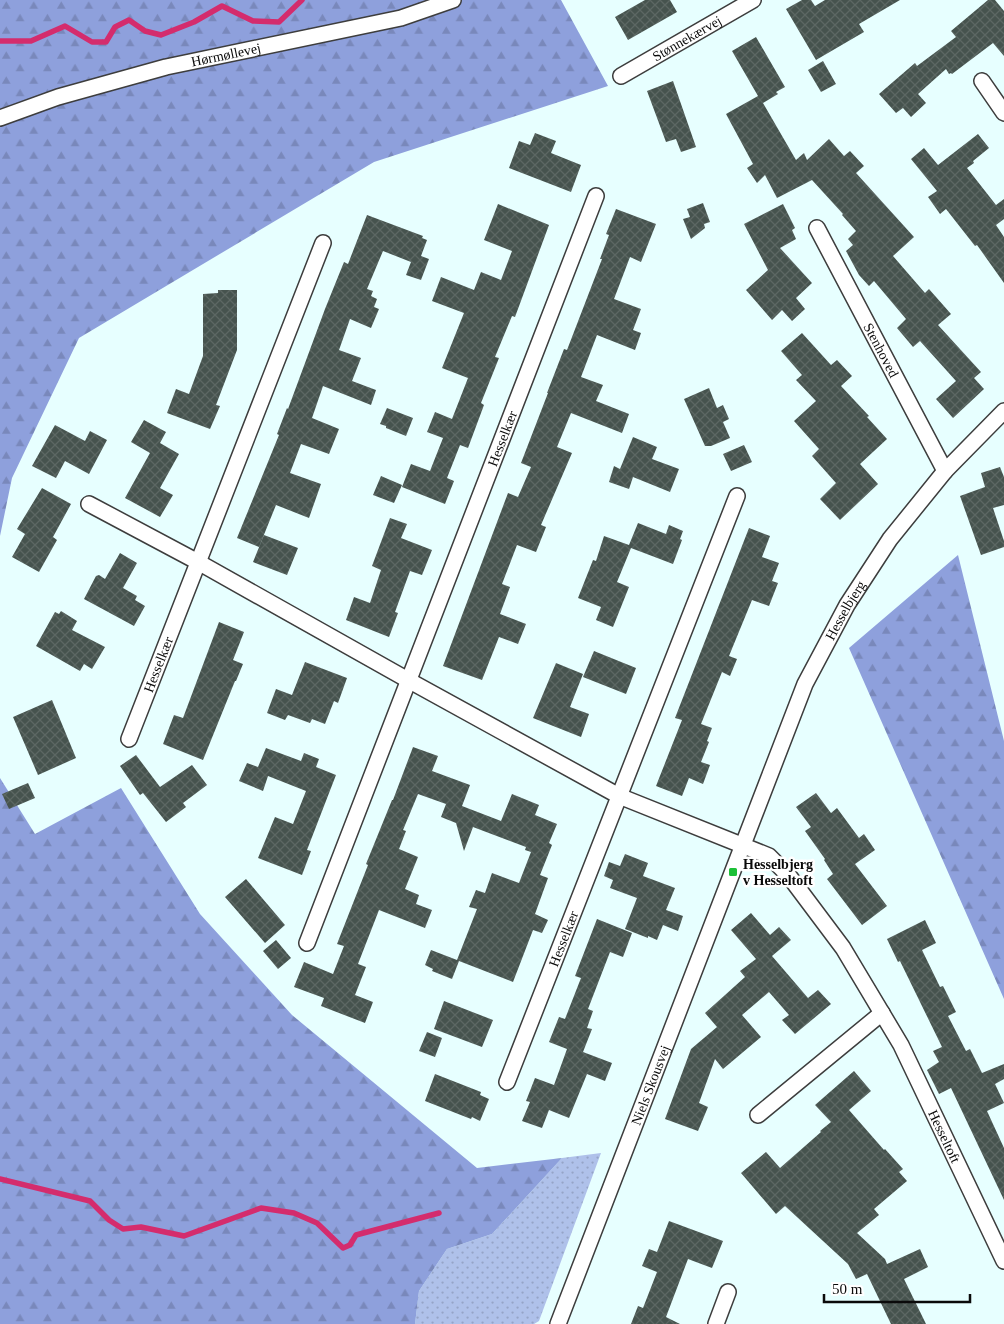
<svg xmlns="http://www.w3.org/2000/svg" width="1004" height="1324" font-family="Georgia,serif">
	<defs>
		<pattern id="grass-dots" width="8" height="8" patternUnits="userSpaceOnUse" patternTransform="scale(1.25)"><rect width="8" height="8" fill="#afc1ea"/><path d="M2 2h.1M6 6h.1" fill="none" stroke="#95a4c7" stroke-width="1.8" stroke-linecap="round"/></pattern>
		<pattern id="forest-firs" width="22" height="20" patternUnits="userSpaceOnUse" patternTransform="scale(1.25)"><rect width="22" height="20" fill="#8ea0dc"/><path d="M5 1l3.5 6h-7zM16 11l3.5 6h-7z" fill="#7988bb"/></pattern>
		<pattern id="building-cross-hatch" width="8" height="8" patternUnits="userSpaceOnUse" patternTransform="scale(1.25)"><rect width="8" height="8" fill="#46534e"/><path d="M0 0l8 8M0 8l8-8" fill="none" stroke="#5c6763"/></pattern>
	</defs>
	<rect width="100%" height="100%" fill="#e7ffff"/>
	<path fill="url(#grass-dots)" d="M601,1153L539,1321L534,1324H415L419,1291L447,1249L492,1234L562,1158Z"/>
	<path fill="url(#forest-firs)" d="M0,0H561L608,86L374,162L79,338L12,478L0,536Z
		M958,555L1004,741V999L849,648Z
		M0,778L35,834L121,788L200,914L292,1015L477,1168L562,1158L492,1234L447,1249L419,1291L415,1324H0Z"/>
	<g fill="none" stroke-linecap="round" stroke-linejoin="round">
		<path stroke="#d42c6d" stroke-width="5.5" d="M0,41H31L65,26L92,42H106L115,27L129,20L145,31L161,35L194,22L222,6L253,21L279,22L302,0
			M0,1179L90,1201L109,1220L123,1229L141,1227L184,1236L261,1208L294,1213L317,1223L343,1248L350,1245L356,1235L439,1213"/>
	</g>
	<path fill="url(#building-cross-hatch)" d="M645,0H670L677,12L628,40L615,17Z
		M802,0H811L815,6L825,0H900L859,24L864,32L816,60L786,9Z
		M988,0H995L1004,11V56L993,43L952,74L951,73L949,74L946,69L918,94L926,103L911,117L903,108L896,113L879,94L915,63L917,66L956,37L951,31Z
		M756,37L785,87L776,92L778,94L763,103L796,160L804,153L807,160L829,139L844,156L850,151L864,166L856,173L914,237L893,256L925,293L929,289L951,314L938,325L981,372L974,378L984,389L953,418L936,399L956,381L920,341L913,347L897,328L906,319L874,281L869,286L859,275L846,251L853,245L848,239L856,231L842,215L843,214L812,180L777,198L765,175L757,183L747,168L753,164L726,114L758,96L732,51Z
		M823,61L836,84L821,92L808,70Z
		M673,81L696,147L681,152L676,139L666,142L647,91Z
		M535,133L556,141L551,153L581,165L571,192L509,168L519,141L530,145Z
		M978,134L989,148L973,161L974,163L967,168L996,205L1004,199V219L996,225L1004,237V283L977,245L975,246L946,209L940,214L928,197L937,191L911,159L924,148L938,165Z
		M703,203L710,222L704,224L705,228L691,239L683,219L690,217L687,209Z
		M498,204L549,225L515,317L512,316L495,357L499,358L481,403L484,405L468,448L460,445L447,478L454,481L445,504L402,487L411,464L430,471L443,438L427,432L435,412L452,419L468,378L442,368L464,313L432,301L441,277L474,290L481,272L501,280L512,251L484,240Z
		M783,204L795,228L792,230L796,239L780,248L812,283L796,298L805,309L792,321L782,310L772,320L746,290L768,270L744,224Z
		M616,209L656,224L641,262L630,257L614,299L641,309L633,330L641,333L635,350L597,335L581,377L603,385L596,401L629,414L622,433L571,413L557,447L572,453L541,525L546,527L536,552L517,545L502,584L510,587L500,614L526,624L518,644L499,637L482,680L443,666L508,493L518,497L531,467L521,463L548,393H547L564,349L567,350L602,259H600L609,235L606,234Z
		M367,215L423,236L422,238L427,240L421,256L429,259L421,280L406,275L411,262L383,251L367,289L373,291L371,296L377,299L374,307L379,309L371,328L350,319L339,350L361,358L352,381L376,390L371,405L323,386L312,418L339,429L329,454L301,444L290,473L321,484L309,518L276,505L259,547L237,538L279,435L277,434L287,408L288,409L325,309L344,262L348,264Z
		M218,290H237V350L216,405L220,406L210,429L167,413L176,389L189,394L203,356V294L218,293Z
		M802,333L831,365L837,360L852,376L841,386L869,416L867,417L887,439L860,464L878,484L840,520L820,499L836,483L812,456L819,449L794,421L816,401L796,380L802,375L781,351Z
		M709,388L717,408L723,405L729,419L723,422L730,438L711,446H705L684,399Z
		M387,408L413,418L406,436L386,428V426L380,424Z
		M144,420L166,432L160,443L179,454L160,488L173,495L160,517L125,498L150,453L131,442Z
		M55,425L85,441L90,431L107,440L89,474L65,461L56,478L32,466Z
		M633,437L657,447L652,459L679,469L670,492L633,477L629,489L609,482L614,466L620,469Z
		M744,445L752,462L731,471L723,454Z
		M1000,467L1004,477V505L993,508L1004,541V547L981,555L960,496L985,487L981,473Z
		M381,476L402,485L394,503L373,495Z
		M42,488L71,504L53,537L57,540L39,572L12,557L25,534L17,529Z
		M390,518L407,524L401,538L432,550L422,575L410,571L395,612L398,613L389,637L346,620L354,597L370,603L381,570L372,566Z
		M638,523L666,534L669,525L683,531L680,539L682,540L673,564L631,548L617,582L629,587L613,627L596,620L601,607L578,598L593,560L596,561L604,536L629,545Z
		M749,528L770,536L762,557L779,563L772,581L778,583L769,606L752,600L729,656L737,659L730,676L722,672L701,724L712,728L707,741L709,742L701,762L710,765L703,784L689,778L682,796L656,786L682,720L675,718Z
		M264,535L298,548L287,575L253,562Z
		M120,553L137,563L123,588L137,596L135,600L145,606L134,626L84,599L96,576L99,575L105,579Z
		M61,611L77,621L72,630L105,647L92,669L84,664L80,671L36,646L55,612L59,614Z
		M219,622L244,632L233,660L243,664L236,681H235L203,760L163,744L174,715L183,718Z
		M594,651L636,668L626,694L583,677Z
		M305,662L347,678L338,703L334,701L325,724L312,719L310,723L288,715L285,720L267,713L276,689L292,695Z
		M556,663L583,674L570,707L589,714L581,737L533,718Z
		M52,700L76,758L38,775L13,717Z
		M413,747L438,756L432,771L470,785L462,806L501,821L512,794L539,805L535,815L557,824L549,843L552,845L540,875L548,878L535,914L548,920L542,933L533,930L513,982L459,961L452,979L432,971L433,969L425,965L431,950L457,960L477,909L469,907L476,890L485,893L492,873L519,883L531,852L525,850L526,847L473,827L464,851L456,823L441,817L446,804L418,794L403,830L406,831L399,849L418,857L405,889L419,895L416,904L432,910L425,928L379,910L358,964L366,967L355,995L373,1002L365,1023L321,1006L324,998L294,987L304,962L333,974L344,946L337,944L368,865L366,864L392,800H393Z
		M266,748L301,761L304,753L319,759L316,767L336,775L307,850L311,851L302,875L258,858L275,817L293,824L306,791L268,776L263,791L239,781L247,763L258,767Z
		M136,755L160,787L192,765L207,785L183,803L186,807L166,822L143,793L140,795L120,766Z
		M28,783L35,798L9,809L2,794Z
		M816,793L831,813L837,808L859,838L864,834L875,850L855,864L887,906L862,925L827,879L833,874L824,860L825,859L805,831L811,827L796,807Z
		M625,854L648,863L643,876L675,888L666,910L683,916L678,931L663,925L657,940L648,936V938L625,929L637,898L610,888L613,880L604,876L609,862L620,866Z
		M246,879L285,925L265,943L225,897Z
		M751,913L770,935L779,927L791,940L772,956L808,998L818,990L831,1004L795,1034L782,1020L789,1015L769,992L742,1015L761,1037L723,1069L715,1059L699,1103L708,1107L698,1131L665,1119L691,1049L717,1027L705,1013L745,977L740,971L756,959L731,930Z
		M597,919L632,933L623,957L610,952L588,1009L593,1011L587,1028L592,1029L583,1052L612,1063L605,1081L587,1074L569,1118L549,1110L542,1128L522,1121L530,1102L526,1101L535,1078L554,1085L567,1049L549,1042L559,1017L565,1019L581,978L575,976Z
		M925,920L936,943L922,950L940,987L943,986L956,1012L948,1016L966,1051L970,1049L982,1073L1004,1064V1079L995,1084L1004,1103L987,1111L1004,1148V1200L951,1088L939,1094L927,1070L939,1062L933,1051L942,1047L900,961L898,962L887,939Z
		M276,940L291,958L278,969L263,951Z
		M444,1001L493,1020L482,1047L434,1029Z
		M427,1032L442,1038L435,1057L419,1051Z
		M854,1071L871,1091L849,1110L884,1150L885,1149L903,1169L899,1172L907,1181L874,1209L879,1215L857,1233L885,1259L887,1264L920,1249L928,1267L904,1279L926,1324H891L867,1274L856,1279L848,1264L785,1206L776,1214L741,1173L766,1152L780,1168L821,1132L820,1131L831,1122L815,1105Z
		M435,1074L481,1092L480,1095L489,1099L480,1121L472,1117L471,1119L425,1101Z
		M669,1221L723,1241L712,1268L688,1259L666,1317L680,1324H631L638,1306L643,1308L657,1272L642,1266L649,1249L657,1252Z"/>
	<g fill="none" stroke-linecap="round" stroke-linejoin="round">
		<g stroke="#3d3d3d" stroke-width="18">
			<g id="minor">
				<path id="s1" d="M621,76L753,0"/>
				<path d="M982,81L1004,113"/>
				<path id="s2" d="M0,118L58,97L166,67L401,18L453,0"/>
				<path id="s3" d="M817,228L945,471"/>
				<path id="s4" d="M89,504L198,562L408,680L619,796L769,856L789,876L843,948L901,1045L1004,1261"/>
				<path id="s5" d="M129,739L323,243"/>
				<path id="s6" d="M307,943L596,196"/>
				<path id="s7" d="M507,1082L737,496"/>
				<path d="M758,1115L882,1013"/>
				<path id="s8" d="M558,1324L805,684L847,605L890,539L945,471L1004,411"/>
				<path d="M716,1324L728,1292"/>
			</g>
		</g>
		<use href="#minor" stroke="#fff" stroke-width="15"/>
	</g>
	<rect fill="#1cc037" stroke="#fff" stroke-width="2" x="728" y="867" width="10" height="10" rx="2.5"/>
	<g text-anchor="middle" stroke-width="5" stroke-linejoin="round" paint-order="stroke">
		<g font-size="14" fill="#0a0a0a" stroke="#fff">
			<text dy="5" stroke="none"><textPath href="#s1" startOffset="76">Stønnekærvej</textPath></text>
			<text dy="5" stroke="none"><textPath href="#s2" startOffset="235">Hørmøllevej</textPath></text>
			<text dy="5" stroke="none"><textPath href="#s3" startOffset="138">Stenhoved</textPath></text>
			<text dy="5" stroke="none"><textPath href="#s6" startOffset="541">Hesselkær</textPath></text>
			<text dy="5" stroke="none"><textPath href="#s8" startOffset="770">Hesselbjerg</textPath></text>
			<text dy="5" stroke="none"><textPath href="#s5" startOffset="80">Hesselkær</textPath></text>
			<text dy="5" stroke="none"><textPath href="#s7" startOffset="154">Hesselkær</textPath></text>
			<text dy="5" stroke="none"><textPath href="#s8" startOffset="256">Niels Skousvej</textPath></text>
			<text dy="5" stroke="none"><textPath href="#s4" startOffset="1099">Hesseltoft</textPath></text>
		</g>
		<g font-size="14" font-weight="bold" fill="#0a0a0a" stroke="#fff" text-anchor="start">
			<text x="743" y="869">Hesselbjerg<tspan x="743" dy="16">v Hesseltoft</tspan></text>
		</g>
	</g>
	<path d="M824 1294v8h146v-8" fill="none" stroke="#0a0a0a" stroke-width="2.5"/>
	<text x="832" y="1294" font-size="15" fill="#0a0a0a" stroke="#ffffff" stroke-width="4" paint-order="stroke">50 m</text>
</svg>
